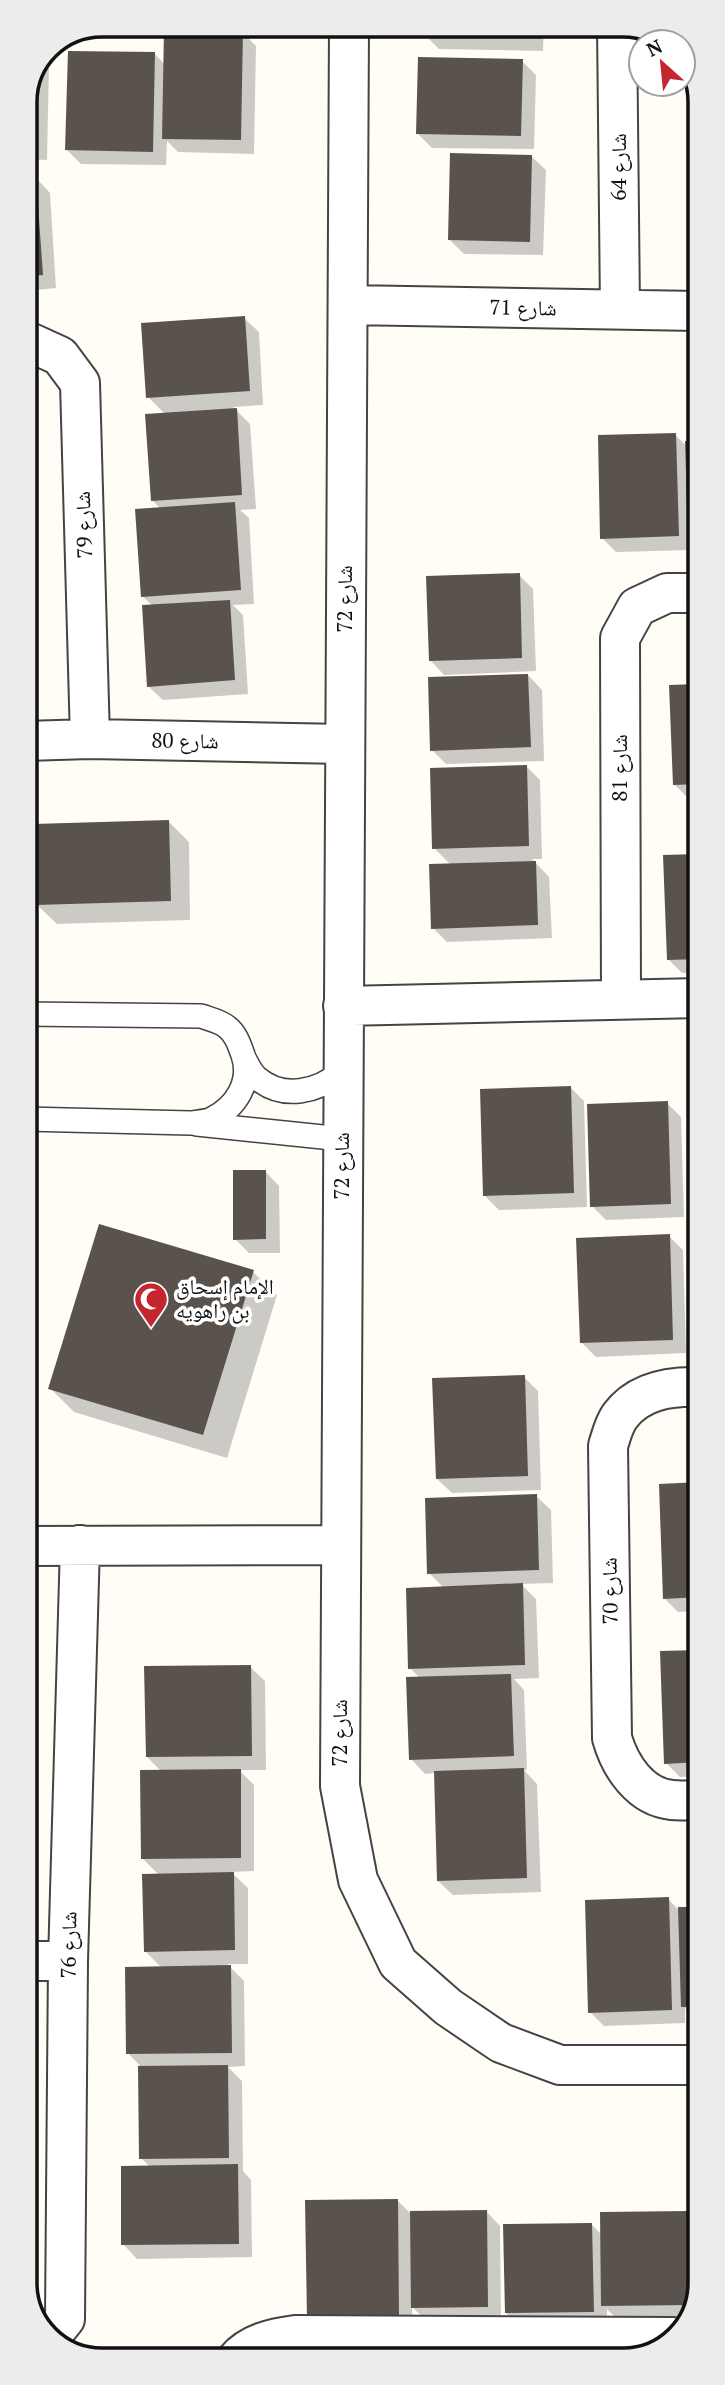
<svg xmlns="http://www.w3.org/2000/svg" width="725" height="2385" font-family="'PT Serif','Noto Naskh Arabic',serif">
	<rect width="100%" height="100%" fill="#fffdf5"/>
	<path fill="#0003" d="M425,25H544L543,51L439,49L425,35Z
		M242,32L256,46L254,154L178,152L167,141L166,165L81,164L67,150L154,53L165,65Z
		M42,58L49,65L47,160L25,159V97Z
		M522,61L536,75L534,149L432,148L418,134Z
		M531,156L546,170L543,255L464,254L449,239Z
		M36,178L50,193L56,288L25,291V179Z
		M244,318L259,332L263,405L233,407L250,424L256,509L240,510L249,518L254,604L233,605L243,615L248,694L163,700L148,686L153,606L142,596L161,509L152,500L165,414L148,397Z
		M675,435L687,446V443L699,442V550L692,542V550L616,552L602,538Z
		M519,575L533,589L536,671L444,675L430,660Z
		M528,675L542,690L544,761L446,764L432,750Z
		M699,686V798H688L674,784L671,687Z
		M526,766L540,780L542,859H532L549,877L552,938L447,942L433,928L451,865L434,848Z
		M169,822L189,842L190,920L57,924L37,905Z
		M699,855L700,973H682L668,959L665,857Z
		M570,1087L584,1101L587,1207L499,1210L485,1196Z
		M667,1103L681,1117L684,1217L606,1220L592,1206Z
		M265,1171L279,1186L280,1253H249L235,1239Z
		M25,1184L28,1187L29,1239H25Z
		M669,1236L683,1250L686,1353L596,1357L581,1342Z
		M253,1272L277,1295L227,1458L74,1412L50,1388Z
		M524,1377L538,1391L541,1490L452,1493L437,1479Z
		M700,1484V1611L678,1612L664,1598Z
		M536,1496L551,1510L553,1583L521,1584L536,1599L539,1678L514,1679L524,1690L527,1770H524L537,1784L541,1892L453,1895L438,1881L435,1773L425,1774L411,1759L420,1678L410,1668L444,1588L429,1573Z
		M700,1652V1776L680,1777L666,1763L662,1653Z
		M250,1667L265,1681L266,1770H239L254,1785V1871L231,1872L248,1888V1964H227L244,1981L245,2066L228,2067L242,2081L243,2171L251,2180L252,2257L137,2259L123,2244L150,2167L141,2158L140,2066L128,2053L162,1968L145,1951L159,1875L143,1859L162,1772L147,1757Z
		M668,1899L678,1909L700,1908V2021H697L685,2008V2023L604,2026L590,2012Z
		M26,2095L27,2195H26Z
		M397,2200L410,2213L486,2211L500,2226L501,2321H427L412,2307L413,2330L323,2332Z
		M688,2213L700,2225V2284L688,2319H617L607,2309V2326L521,2327L506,2313L592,2225L602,2235Z"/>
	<path fill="#5a524d" d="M423,25H530V38L423,35Z
		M164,29L243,30L241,140L162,139Z
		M68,51L155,52L153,152L65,150Z
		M418,57L523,59L521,136L416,134Z
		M35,74L34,146H25V97Z
		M695,144H699V259H693Z
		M450,153L532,155L530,242L448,240Z
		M25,177H36L43,275L25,276Z
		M245,316L250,391L146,398L141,323Z
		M237,408L242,495L151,501L145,414Z
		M676,433L679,536L600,539L598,435Z
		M685,441H699V541H688Z
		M235,502L241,590L141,597L135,509Z
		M520,573L522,658L429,661L426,576Z
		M230,600L235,680L147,687L142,605Z
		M528,674L531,747L430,751L428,677Z
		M699,684V784L673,785L669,685Z
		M527,765L529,846L432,849L430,768Z
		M169,820L171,901L35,905L33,824Z
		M699,854L700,959L667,960L663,855Z
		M536,861L538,925L431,929L429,864Z
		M571,1086L574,1193L483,1196L480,1089Z
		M700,1089V1206H694L690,1090Z
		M668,1101L671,1204L590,1207L587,1104Z
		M233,1170H266V1239L233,1240Z
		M99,1224L254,1270L203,1435L48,1389Z
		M670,1234L673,1340L580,1343L576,1238Z
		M689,1235H700V1351H692Z
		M525,1375L528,1476L436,1479L432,1378Z
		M700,1482V1597L663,1599L659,1484Z
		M537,1494L539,1570L427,1574L425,1498Z
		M523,1583L525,1665L408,1669L406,1588Z
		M700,1650V1762L664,1764L660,1651Z
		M251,1665L252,1756L146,1757L144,1666Z
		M511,1674L514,1756L409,1760L406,1677Z
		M524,1768L527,1878L437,1881L434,1771Z
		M241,1769V1858L141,1859L140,1770Z
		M234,1872L235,1950L144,1952L142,1874Z
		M669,1897L672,2010L588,2013L585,1900Z
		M678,1907H700V2007H681Z
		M231,1965L232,2053L126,2054L125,1967Z
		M228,2065L229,2158L139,2159L138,2066Z
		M238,2164L239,2244L121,2245V2166Z
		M398,2199L399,2317L307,2319L305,2200Z
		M487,2210L488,2307L411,2308L410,2211Z
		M689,2211L690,2305L601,2306L600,2212Z
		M592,2223L594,2312L505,2313L503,2224Z"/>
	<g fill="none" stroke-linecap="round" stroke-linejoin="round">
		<g stroke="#444" stroke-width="26">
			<path id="lane" d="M25,1014L201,1016C209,1019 220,1021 227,1027C236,1034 239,1044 243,1055C252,1082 236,1107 212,1119C205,1122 197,1122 190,1123L25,1119
				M245,1060C248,1066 252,1074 257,1078C284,1101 318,1091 342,1072
				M197,1124L342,1139"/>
		</g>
		<g stroke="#444" stroke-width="42">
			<path id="street" d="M349,25L340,1786L358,1880L398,1963L448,2007L501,2043L560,2065H700
				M617,25L620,309
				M348,305L699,311
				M25,340L60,356L80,383L90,739
				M25,741L90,739L344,744
				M621,999L620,638L637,607L667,593H699
				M343,1006L700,998
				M700,1387C671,1386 639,1390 620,1416C614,1424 611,1436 608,1446L612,1738C620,1766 640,1797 672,1800C681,1801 691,1800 700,1800
				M26,1546L341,1545
				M26,1961H68
				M49,2339L65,2319L68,1961L80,1545
				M236,2360C250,2343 273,2338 295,2335L673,2337"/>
		</g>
		<use href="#lane" stroke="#fff" stroke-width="23"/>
		<use href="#street" stroke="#fff" stroke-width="38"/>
	</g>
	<defs>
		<g id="mosque-pin" transform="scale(1.75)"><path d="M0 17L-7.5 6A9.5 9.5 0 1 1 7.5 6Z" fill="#c4262e" stroke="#fff"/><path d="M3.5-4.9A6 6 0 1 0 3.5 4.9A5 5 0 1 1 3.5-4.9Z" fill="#fff"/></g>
	</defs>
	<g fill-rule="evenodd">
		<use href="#mosque-pin" x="151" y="1299"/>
	</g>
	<g text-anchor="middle" stroke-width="7" stroke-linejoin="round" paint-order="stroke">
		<g font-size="21" fill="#111" stroke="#fff">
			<text transform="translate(619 167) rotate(-90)" y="7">شارع 64</text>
			<text transform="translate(523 308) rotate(1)" y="7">شارع 71</text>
			<text transform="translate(84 525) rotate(-92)" y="7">شارع 79</text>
			<text transform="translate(345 599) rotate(-90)" y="7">شارع 72</text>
			<text transform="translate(185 741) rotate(1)" y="7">شارع 80</text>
			<text transform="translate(620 768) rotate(-90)" y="7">شارع 81</text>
			<text transform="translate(342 1166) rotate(-90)" y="7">شارع 72</text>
			<text transform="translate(610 1591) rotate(-91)" y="7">شارع 70</text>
			<text transform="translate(340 1733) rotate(-90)" y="7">شارع 72</text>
			<text transform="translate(69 1945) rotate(-89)" y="7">شارع 76</text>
		</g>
		<g font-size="21" fill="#111" stroke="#fff" text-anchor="start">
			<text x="176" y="1294">الإمام إسحاق<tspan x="176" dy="24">بن راهويه</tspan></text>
		</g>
	</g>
	<path d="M0 0H725V2385H0ZM102 37H623A65 65 0 0 1 688 102V2283A65 65 0 0 1 623 2348H102A65 65 0 0 1 37 2283V102A65 65 0 0 1 102 37Z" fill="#ececec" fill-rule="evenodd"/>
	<path fill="none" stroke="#111" stroke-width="3.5" d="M102 37H623A65 65 0 0 1 688 102V2283A65 65 0 0 1 623 2348H102A65 65 0 0 1 37 2283V102A65 65 0 0 1 102 37Z"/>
	<g transform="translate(662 63) rotate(333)"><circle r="33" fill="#ffffff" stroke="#a0a0a0" stroke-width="2"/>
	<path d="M0-5L12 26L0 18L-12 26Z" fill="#c4262e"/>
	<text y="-10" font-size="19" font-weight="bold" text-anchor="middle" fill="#111111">N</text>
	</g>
</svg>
